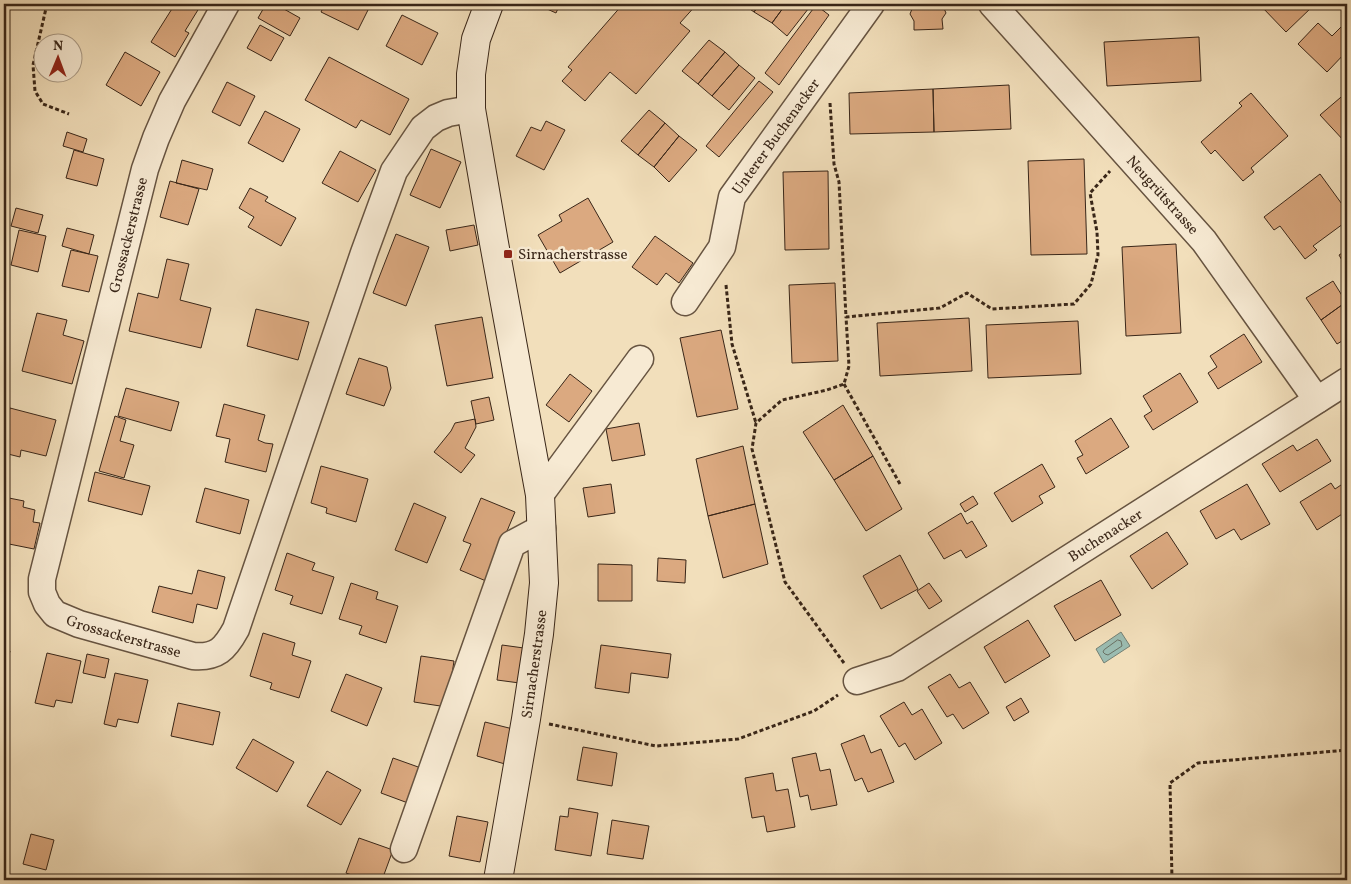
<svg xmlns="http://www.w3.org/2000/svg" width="1351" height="884" font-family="Vollkorn,serif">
	<rect width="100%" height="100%" fill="#f2dfbb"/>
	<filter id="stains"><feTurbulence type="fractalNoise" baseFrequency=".004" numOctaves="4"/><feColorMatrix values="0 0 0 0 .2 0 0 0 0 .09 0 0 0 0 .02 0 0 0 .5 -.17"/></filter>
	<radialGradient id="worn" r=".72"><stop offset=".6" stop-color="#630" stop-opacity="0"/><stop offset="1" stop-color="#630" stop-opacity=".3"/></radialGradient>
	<path fill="#9bbcb1" stroke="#748074" d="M1121,632L1130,646L1104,663L1096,649Z"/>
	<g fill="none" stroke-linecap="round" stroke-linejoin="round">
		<path stroke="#6a7164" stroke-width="1" d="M1118,640L1121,641L1122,646L1108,655L1105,654L1103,652L1104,650Z"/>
	</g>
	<path fill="#dba980" stroke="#392618" d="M175,4H199L201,5L185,31L189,33L175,57L151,42Z
		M266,4H275L300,18L290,36L258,18Z
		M325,4H371L358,30L321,12Z
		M536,4H560L556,13Z
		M623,4H697L680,23L690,31L636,94L610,72L585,101L562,81L572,70L568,67Z
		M743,4H760L754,12Z
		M760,4H786L772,23L754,12Z
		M786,4H812L787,36L772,23Z
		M914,4H942L946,13L942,19L943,29L914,30V21L910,14Z
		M1016,4H1045L1016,6Z
		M1263,4H1311L1313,6L1286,32L1261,6Z
		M816,5L829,15L779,85L765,73Z
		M402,15L438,33L422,65L386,46Z
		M1347,21V51L1327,72L1298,44L1318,23L1332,36Z
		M260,25L284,38L271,61L247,48Z
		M1199,37L1201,81L1107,86L1104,42Z
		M709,40L725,52L698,84L682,71Z
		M125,52L160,72L141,106L106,85Z
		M725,52L739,65L712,96L698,84Z
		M329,57L409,99L390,135L361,120L356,128L305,100Z
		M739,65L755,78L729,110L712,96Z
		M759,81L773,92L719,157L706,146Z
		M227,82L255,96L240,126L212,112Z
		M1009,85L1011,129L934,132L933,89Z
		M933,89L934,132L850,134L849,93Z
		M1347,92V140L1345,142L1320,115Z
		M1251,93L1288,136L1251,168L1254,172L1243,181L1215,150L1211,154L1201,142L1242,106L1239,103Z
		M649,110L665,123L638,155L621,141Z
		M265,111L300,129L283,162L248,143Z
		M546,121L565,130L544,170L516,156L531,127L541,131Z
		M665,123L679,136L654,167L638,155Z
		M67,132L87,139L83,152L63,146Z
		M679,136L697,150L669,182L654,167Z
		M431,149L461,162L440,208L410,195Z
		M74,150L104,159L97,186L66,178Z
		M340,151L376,170L358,202L322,183Z
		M1084,159L1087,254L1031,255L1028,161Z
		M182,160L213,169L207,190L176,183Z
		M828,171L829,249L785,250L783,172Z
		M1320,174L1347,211V221L1313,246L1317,250L1305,259L1280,226L1274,230L1264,217Z
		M170,181L199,189L188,225L160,217Z
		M250,188L268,197L265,201L296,218L281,246L248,227L254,217L239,208Z
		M588,198L613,242L560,273L538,235L562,221L559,215Z
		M16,208L43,215L38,233L11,226Z
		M474,225L478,245L450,251L446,230Z
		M67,228L94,235L89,254L62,246Z
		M19,230L46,236L38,272L11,265Z
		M396,234L429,247L406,306L373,293Z
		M655,236L693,263L679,283L666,273L657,285L632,267Z
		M1176,244L1181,333L1126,336L1122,247Z
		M71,250L98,256L89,292L62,286Z
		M1347,250V269L1339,255Z
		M167,259L189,264L180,300L211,308L201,348L129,331L138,293L158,298Z
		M1333,281L1346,302L1321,320L1306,298Z
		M835,283L838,361L792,363L789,285Z
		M1346,302L1347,304V338L1337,344L1321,320Z
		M256,309L309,322L298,360L247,346Z
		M37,313L67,320L63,335L84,341L72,384L22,371Z
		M482,317L493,378L447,386L435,325Z
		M969,318L972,371L880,376L877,323Z
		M1078,321L1081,374L988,378L986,325Z
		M721,330L738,409L697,417L680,338Z
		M1244,334L1262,362L1218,389L1208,373L1217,367L1210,356Z
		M359,358L387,367L391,388L384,406L346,394Z
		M1180,373L1198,402L1153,430L1144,416L1152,411L1143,396Z
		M570,374L592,391L569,422L546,405Z
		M126,388L179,402L171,431L118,416Z
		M489,397L494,420L476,424L471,401Z
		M224,404L265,415L258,440L265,443L273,444L266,472L225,462L230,439L216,436Z
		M843,405L873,456L834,480L803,432Z
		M10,408L56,420L46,456L21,450L20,457L4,453V434Z
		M115,416L126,420L120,441L134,445L124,478L99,471Z
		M1111,418L1129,447L1086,474L1077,458L1083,455L1075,441Z
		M475,419L476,427L465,448L475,455L461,473L434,452L451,431L455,423Z
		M639,423L645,455L612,461L606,429Z
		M1317,439L1331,461L1280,492L1262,464L1293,445L1297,451Z
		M743,446L755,504L708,516L696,459Z
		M873,456L902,509L866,531L834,480Z
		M1042,464L1055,487L1039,496L1043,503L1012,522L994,493Z
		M321,466L368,479L356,522L326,513L327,508L311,503Z
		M95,472L150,486L142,515L88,501Z
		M1347,481V511L1317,530L1300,502L1331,483L1335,489Z
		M611,484L615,513L588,517L583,488Z
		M1247,484L1270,524L1241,540L1234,529L1216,539L1200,511Z
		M205,488L249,500L240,534L196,522Z
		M973,496L978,504L965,512L960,504Z
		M4,497L24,501L23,507L35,510L33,522L40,523L34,549L4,543Z
		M481,498L515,512L486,581L460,570L471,544L463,541Z
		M414,503L446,517L427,563L395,550Z
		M755,504L768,564L723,578L708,516Z
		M961,513L967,524L972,521L987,546L966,558L961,550L944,559L928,533Z
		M1167,532L1188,564L1152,589L1130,556Z
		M287,553L315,563L312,570L334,577L322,614L290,604L293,596L275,590Z
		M900,555L918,589L881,609L863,576Z
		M658,558L686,560L685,583L657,581Z
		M598,564L632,565V601H598Z
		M198,570L225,577L217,609L197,604L193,623L152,612L159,586L192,594Z
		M1101,580L1121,615L1075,641L1054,606Z
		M351,583L378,592L376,599L398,606L386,643L359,634L362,626L339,619Z
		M929,583L942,601L929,609L917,591Z
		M1028,620L1050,656L1005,683L984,647Z
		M263,633L295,643L292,655L311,661L299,698L270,689L272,683L250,676Z
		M502,645L531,649L527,684L497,680Z
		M601,645L671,654L668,678L631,673L629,693L595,688Z
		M4,649L10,651L4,674Z
		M47,653L81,661L72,703L56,700L54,707L35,703Z
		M87,654L109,659L105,678L83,673Z
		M421,656L454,661L447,707L414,702Z
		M115,673L148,680L138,723L118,719L116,727L104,724Z
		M346,674L382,688L367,726L331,711Z
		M950,674L959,688L970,682L989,713L963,729L953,714L947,717L928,687Z
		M1021,698L1029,712L1014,721L1006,707Z
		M904,702L912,715L922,709L942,743L915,760L905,743L899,747L880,716Z
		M178,703L220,712L213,745L171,736Z
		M485,722L521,731L512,766L477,756Z
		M864,735L871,753L881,749L894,782L868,792L862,778L855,781L841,744Z
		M253,739L294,762L277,792L236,768Z
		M583,747L617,753L612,786L577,780Z
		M816,753L820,771L830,769L837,805L811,810L808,795L800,797L792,758Z
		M393,758L421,768L408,803L381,793Z
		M327,771L361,790L341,825L307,806Z
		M773,773L776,791L788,789L795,827L767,832L764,816L752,818L745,778Z
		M569,808L598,813L591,856L555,850L560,816L568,817Z
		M457,816L488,822L480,862L449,856Z
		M612,820L649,826L643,859L607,854Z
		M31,834L54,840L46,870L23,864Z
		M359,838L393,850L382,880H366L346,873Z"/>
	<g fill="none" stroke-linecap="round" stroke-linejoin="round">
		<g stroke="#675441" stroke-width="29">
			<g id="street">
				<path id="s1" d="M226,4L172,101L156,138L145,169L42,579V592L47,604L55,614L79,624L193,656C217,658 225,649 236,629L364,253L394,171L423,128L436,118L448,113L471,109"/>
				<path id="s2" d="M992,4L1204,241L1317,400"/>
				<path id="s3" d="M685,302L722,247L732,197L871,4"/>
				<path d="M540,495L640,359"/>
				<path id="s4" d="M857,681L897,668L1347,381"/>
				<path d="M404,849L512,544L542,528"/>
			</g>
		</g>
		<g stroke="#392618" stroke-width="30">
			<path id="secondary" d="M489,4L476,39L471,74V109L494,243L540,495L544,583L539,634L526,719L498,880"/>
		</g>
		<path stroke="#392618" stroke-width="3" stroke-dasharray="4 2.5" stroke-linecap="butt" d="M47,4L33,65L35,91L43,104L69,114
			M830,103L834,164L839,182L846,317L940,308L967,293L992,309L1074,304L1091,284L1098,255L1097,232L1090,193L1110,171
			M726,285L732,344L756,423
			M844,384L900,484
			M844,663L785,582L752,449L756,423L782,400L827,390L844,384L849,366L846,317
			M549,724L656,746L738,739L814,711L838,695
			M1172,880L1170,783L1198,763L1347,750"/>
		<use href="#street" stroke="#f7ead3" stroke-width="26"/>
		<use href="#secondary" stroke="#f7ead3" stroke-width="28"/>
	</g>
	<rect fill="#8f2418" stroke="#f7ead3" stroke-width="2" x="503" y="249" width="10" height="10" rx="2.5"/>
	<g text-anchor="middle" stroke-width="5" stroke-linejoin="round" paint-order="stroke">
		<g font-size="15" fill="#392618" stroke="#f7ead3">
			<text dy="5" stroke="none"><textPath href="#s3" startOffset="192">Unterer Buchenacker</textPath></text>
			<text dy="5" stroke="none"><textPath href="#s2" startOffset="256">Neugrütstrasse</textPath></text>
			<text transform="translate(128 235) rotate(-76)" y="5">Grossackerstrasse</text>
			<text dy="5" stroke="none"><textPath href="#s4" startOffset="289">Buchenacker</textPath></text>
			<text dy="5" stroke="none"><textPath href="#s1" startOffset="718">Grossackerstrasse</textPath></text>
			<text transform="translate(534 664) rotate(-82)" y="5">Sirnacherstrasse</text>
		</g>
		<g font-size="15" fill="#392618" stroke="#f7ead3" text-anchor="start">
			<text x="518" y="259">Sirnacherstrasse</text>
		</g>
	</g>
	<rect width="1351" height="884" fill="none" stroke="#f2dfbb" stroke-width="20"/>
	<rect x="5" y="5" width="1341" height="874" fill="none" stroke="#392618" stroke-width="2.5"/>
	<rect x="10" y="10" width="1331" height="864" fill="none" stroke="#392618"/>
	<g transform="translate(58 58) rotate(1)"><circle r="24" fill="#f7ead3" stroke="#ab9c88"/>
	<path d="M0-4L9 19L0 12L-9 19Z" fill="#8f2418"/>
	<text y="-8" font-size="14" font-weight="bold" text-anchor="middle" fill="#392618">N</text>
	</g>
	<rect width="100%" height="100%" filter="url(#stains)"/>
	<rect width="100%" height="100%" fill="url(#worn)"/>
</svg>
